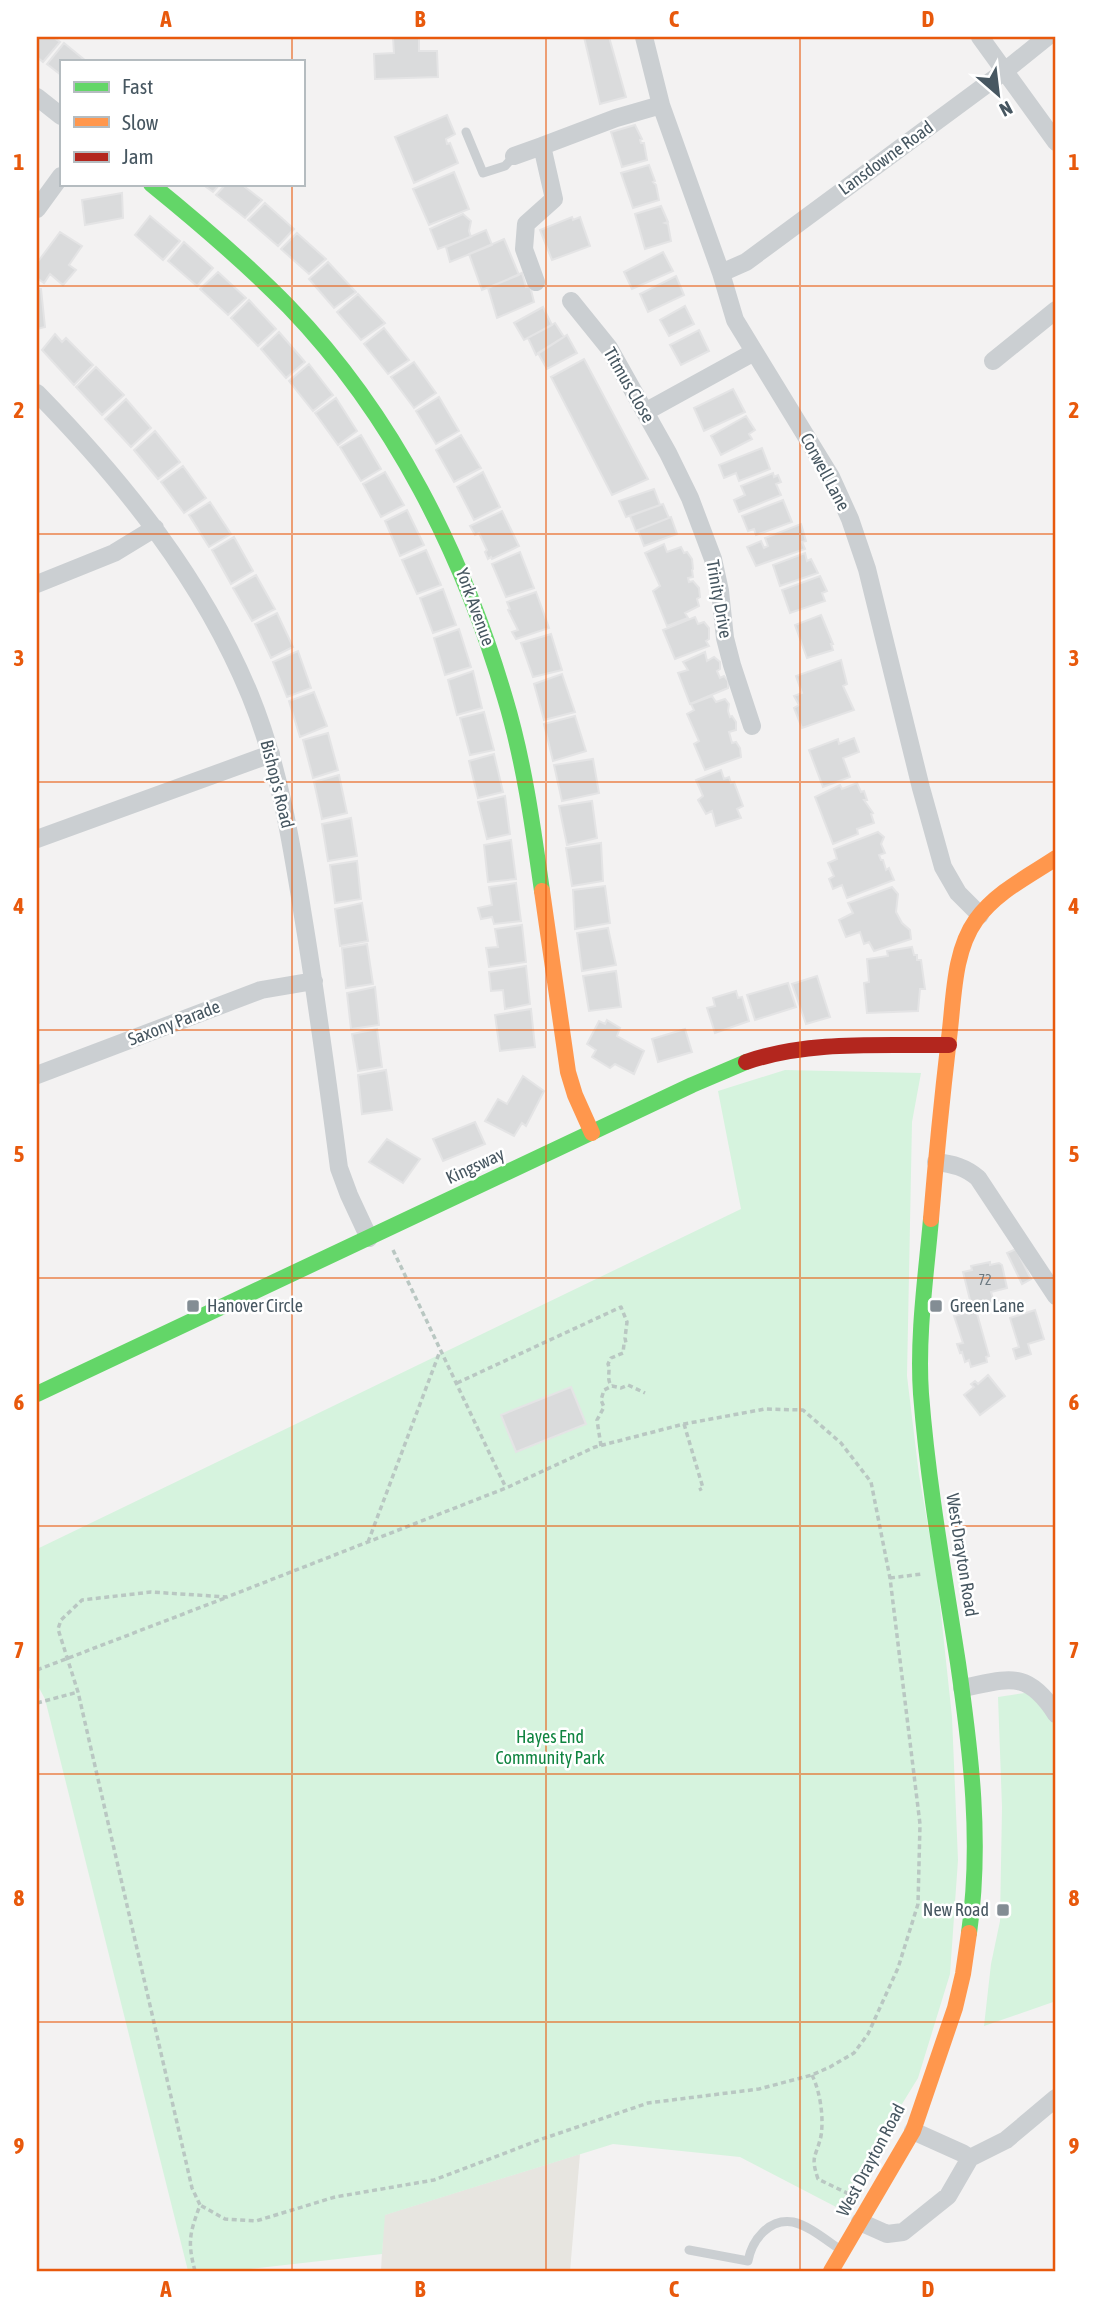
<svg xmlns="http://www.w3.org/2000/svg" width="1093" height="2308" font-family="'Asap Condensed',sans-serif">
	<rect width="100%" height="100%" fill="#f3f2f2"/>
	<path fill="#e7e5e0" d="M580,2154L570,2271H381L384,2215Z"/>
	<path fill="#d6f3de" d="M785,1070L921,1073L912,1122L907,1376L919,1475L937,1577L952,1717L958,1860L950,1974L918,2078L838,2208L740,2157L613,2144L385,2215L382,2254L232,2271H188L45,1699L37,1684V1549L741,1209L718,1091Z
		M1031,1692L1056,1723V2001L984,2026L991,1964L1000,1921L1002,1807L998,1697Z"/>
	<path fill="#dadbdc" stroke="#e4e4e5" stroke-width="2" d="M37,37H53L60,42L43,62L37,57Z
		M393,37H419V51H437L438,77L375,79L374,54L394,53Z
		M584,37H609L626,97L600,104Z
		M64,43L86,61H61V75L47,64Z
		M447,115L455,134L446,139L447,144L450,143L458,163L414,183L395,137Z
		M635,125L642,139L640,140L641,143H644L647,160L622,167L611,132Z
		M649,165L655,181L653,182L656,185L659,200L633,208L621,173Z
		M454,172L469,209L429,225L413,189Z
		M202,184H220L213,192Z
		M226,184H241L262,200L245,218L216,195Z
		M122,193L123,218L85,225L82,200Z
		M265,203L294,229L278,246L248,220Z
		M661,206L668,222L665,223L668,224L671,241L645,249L635,214Z
		M463,214L471,221L469,231L471,237L438,249L430,229Z
		M150,216L180,241L163,260L135,235Z
		M572,217L573,220L580,217L590,246L552,260L540,230Z
		M486,230L492,245L450,262L446,247Z
		M60,232L82,246L69,265L76,270L63,285L50,274L44,283L37,278V263Z
		M297,233L326,259L309,274L281,249Z
		M504,239L519,275L482,290L469,254Z
		M184,242L213,268L197,286L168,261Z
		M663,252L673,271L632,289L624,272Z
		M328,262L356,292L334,308L309,279Z
		M218,272L246,298L228,315L200,289Z
		M522,273L526,287L530,286L534,302L497,318L488,288Z
		M676,276L684,295L648,312L640,294Z
		M37,289H41L45,327L37,329Z
		M358,294L385,323L361,340L337,312Z
		M249,300L276,329L258,346L231,318Z
		M685,306L694,324L669,336L660,320Z
		M543,307L552,325L524,340L514,323Z
		M555,323L564,337L536,355L528,338Z
		M384,328L409,360L388,374L364,344Z
		M699,330L709,351L681,365L670,345Z
		M279,332L305,362L286,378L261,349Z
		M55,334L62,342L66,338L93,365L74,385L42,350Z
		M567,335L577,353L547,369L538,353Z
		M584,359L648,479L612,495L551,377Z
		M414,362L436,393L414,408L391,377Z
		M309,364L333,395L313,411L289,381Z
		M96,367L124,395L102,415L76,387Z
		M733,389L745,412L704,431L694,408Z
		M439,397L459,431L436,444L416,411Z
		M336,398L357,431L338,445L315,413Z
		M126,399L151,428L131,447L105,419Z
		M746,416L755,430L749,434L752,439L721,455L711,436Z
		M155,431L180,462L158,479L134,450Z
		M361,435L381,469L361,481L340,447Z
		M461,435L481,468L454,482L436,450Z
		M762,448L770,469L739,481L736,473L724,478L719,465Z
		M183,466L206,498L184,513L161,482Z
		M385,472L404,505L381,517L363,484Z
		M483,472L500,507L474,520L457,487Z
		M773,473L774,477L778,475L781,482L776,484L781,495L739,512L734,500L745,495L741,486Z
		M654,489L660,505L626,517L619,501Z
		M783,500L792,522L756,535L754,529L748,531L742,516Z
		M210,502L231,534L209,547L189,515Z
		M663,504L669,518L636,531L630,516Z
		M407,510L424,545L400,556L385,521Z
		M502,511L519,546L492,559L491,557L488,559L485,552L487,550L479,533L475,535L470,526Z
		M671,517L677,534L644,546L638,530Z
		M801,524L806,541L802,542L805,549L756,566L747,547L761,541L764,548L768,546L765,538Z
		M234,537L253,571L231,584L212,550Z
		M664,544L667,552L681,547L684,553L687,552L692,559L693,569L692,570L693,577L688,578L689,582L693,581L699,588L700,597L697,599L699,606L685,613L688,618L667,626L653,591L660,586L645,553Z
		M426,550L441,585L417,594L402,560Z
		M520,552L534,588L506,597L492,564Z
		M805,553L807,561L811,559L818,573L780,586L773,565Z
		M256,575L275,609L252,621L233,588Z
		M820,576L827,591L822,593L825,601L790,613L782,590Z
		M443,589L456,625L433,633L420,598Z
		M536,592L549,628L516,639L512,632L518,630L508,610L510,609L507,602Z
		M277,613L293,647L271,658L255,624Z
		M821,615L833,644H831L833,650L807,658L795,625Z
		M695,617L698,624L704,622L709,628V639L706,641L709,646L675,659L663,630Z
		M459,629L471,667L445,675L434,638Z
		M551,634L562,670L533,677L521,643Z
		M298,651L311,688L287,697L273,662Z
		M705,652L707,661L714,657L720,662V669L717,671L720,678L724,676L728,681V688L690,704L678,673L688,670L683,662Z
		M841,660L847,684L843,686L854,710L802,728L794,708L799,705L794,696L802,693L796,676Z
		M473,671L482,708L457,715L448,680Z
		M562,674L575,712L544,720L534,684Z
		M314,692L327,726L300,737L289,701Z
		M712,696L716,702L725,699L729,704L728,711L730,717L732,716L736,722V730L729,732L732,743L736,742L740,748L741,757L705,770L694,744L699,741L687,714L694,710L691,704Z
		M484,712L494,750L470,755L460,718Z
		M575,716L586,751L553,761L544,724Z
		M328,733L338,770L313,778L303,740Z
		M854,738L859,752L843,758L850,777L823,787L809,750L838,739L839,744Z
		M494,754L503,792L478,798L469,761Z
		M593,759L599,793L562,801L554,765Z
		M721,770L724,779L729,777L731,783L734,782L743,806L737,809L741,818L716,826L712,811L706,814L698,800L703,796L696,780Z
		M339,775L347,813L322,819L314,782Z
		M857,783L861,792L864,791L867,800H864L873,813L871,814L874,823L857,829L858,834L833,844L815,797L840,785L842,789Z
		M505,796L510,834L487,839L478,802Z
		M592,801L597,838L567,845L559,806Z
		M351,818L357,856L328,861L322,824Z
		M878,832L884,837L881,844L885,853L879,855L881,860H883L886,870L889,868L894,880L847,898L842,885L833,889L829,879L834,876L828,863L837,859L834,849Z
		M511,840L516,879L488,882L484,845Z
		M601,843L603,881L572,886L566,848Z
		M357,861L361,899L335,903L330,865Z
		M516,883L521,921L494,924L492,917L481,919L478,908L492,905L489,887Z
		M605,886L610,923L575,929L573,890Z
		M892,887L898,894L896,912L902,923L910,930L911,939L874,951L869,942L864,944L860,932L846,937L839,920L853,913L848,903Z
		M362,903L368,941L340,946L335,909Z
		M522,925L526,962L489,967L486,948L498,947L495,929Z
		M608,928L616,965L582,971L577,933Z
		M367,944L373,984L346,988L342,948Z
		M912,947L914,955H917V960H921L925,989H920L918,1011L867,1013L864,983L869,982L867,959L888,956L887,951Z
		M526,966L530,1004L505,1009L503,990L491,991L489,972Z
		M616,971L621,1007L589,1011L583,976Z
		M817,976L830,1017L806,1024L792,984Z
		M788,983L796,1007L755,1020L747,995Z
		M375,987L379,1025L351,1029L347,993Z
		M736,991L738,998L742,997L749,1021L715,1033L707,1008L715,1006L713,998Z
		M531,1009L535,1047L500,1051L495,1015Z
		M607,1020L620,1028L617,1036L644,1051L634,1074L615,1064L610,1068L592,1057L596,1050L587,1044L599,1021L605,1024Z
		M377,1029L382,1067L358,1071L352,1034Z
		M685,1029L692,1052L658,1062L652,1039Z
		M386,1070L392,1110L362,1114L358,1075Z
		M523,1076L544,1091L526,1126L522,1123L514,1136L485,1121L498,1099L507,1104Z
		M475,1122L485,1144L443,1161L433,1139Z
		M387,1139L420,1159L403,1183L369,1162Z
		M1016,1249L1031,1279L1022,1284L1007,1253Z
		M990,1262V1265L999,1263L1002,1265L1007,1288L991,1292L994,1302L972,1308L963,1272L972,1270L971,1266Z
		M976,1310L989,1356L986,1357L987,1362L971,1367L969,1360L965,1362L962,1352L960,1353L957,1344L963,1343L954,1316Z
		M1035,1310L1044,1339L1028,1344L1031,1354L1016,1359L1013,1349L1019,1347L1010,1318Z
		M988,1375L1005,1396L980,1415L964,1395L974,1387L971,1384L975,1381L978,1384Z
		M571,1387L586,1424L516,1452L501,1415Z"/>
	<g fill="none" stroke-linecap="round" stroke-linejoin="round">
		<path stroke="#b9c7c2" stroke-width="3.5" stroke-dasharray="5 3.5" stroke-linecap="butt" d="M393,1250L506,1488
			M457,1383L621,1307L627,1322L625,1338L626,1343L624,1344L623,1353L611,1358L608,1364C611,1372 606,1376 611,1386
			M684,1424L703,1488L699,1490
			M601,1446L597,1420L604,1407L601,1400L604,1390L612,1386L621,1388L628,1385L645,1393
			M368,1542L440,1351
			M890,1578L922,1574
			M37,1670L225,1598
			M37,1703L78,1692
			M812,2075C820,2091 824,2117 821,2136C816,2158 810,2155 818,2179L851,2195
			M195,2271C187,2241 190,2233 200,2205L192,2188L78,1692L58,1629L61,1620L82,1600L151,1592L227,1597L506,1488L595,1447L684,1424L765,1409L803,1410L841,1443L871,1482L890,1578L920,1824L918,1904L898,1968L868,2034L854,2053L830,2067L812,2075L759,2089L648,2103L542,2139L434,2180L335,2197L256,2221L225,2219L200,2205"/>
		<path stroke="#cbcfd2" stroke-width="9" d="M466,132L483,173L505,166L514,156
			M689,2250L748,2261C752,2240 769,2218 793,2222C810,2226 827,2241 841,2250"/>
		<path stroke="#cbcfd2" stroke-width="18" d="M644,37L661,105L721,273L735,320L831,477L850,519L867,569L921,788L943,867L958,893L980,915
			M980,37L1056,142
			M37,97L61,116
			M514,156L542,146
			M37,209L61,176
			M721,273L746,262L1006,70L1047,37
			M536,282L524,249L526,224L554,199L542,146L616,118L661,105
			M571,301L609,348L668,453L690,498L713,559L720,591L725,638L732,665L752,726
			M993,361L1056,310
			M37,393C124,482 202,579 250,695C279,766 291,840 303,916C317,1000 328,1084 339,1168L349,1195L369,1238
			M645,412L754,352
			M37,584L114,553L155,528
			M37,839L271,754
			M37,1075L261,990L314,981
			M936,1162C953,1164 965,1167 978,1178L1056,1296
			M962,1688C1009,1679 1027,1669 1056,1714
			M913,2131L962,2153L970,2158
			M860,2222L887,2234L903,2232L948,2196L970,2158L1006,2140L1056,2098"/>
		<path stroke="#63d668" stroke-width="16" d="M151,184C199,223 246,263 289,307C394,416 463,555 505,698C524,761 533,827 542,891
			M931,1219C926,1276 917,1336 921,1394C928,1484 944,1573 958,1663C971,1753 982,1842 969,1933
			M37,1394L692,1085L746,1062"/>
		<path stroke="#ff974d" stroke-width="16" d="M542,891L568,1072L575,1095L592,1133
			M931,1219C936,1158 942,1098 949,1038C954,1000 953,952 976,920C996,892 1029,876 1056,858
			M831,2271L913,2131L955,2008L963,1974L969,1933"/>
		<path stroke="#b3261e" stroke-width="16" d="M746,1062C810,1040 882,1046 949,1045"/>
	</g>
	<path fill="none" stroke="#e8590c" stroke-width="2" stroke-opacity="0.55" d="M292,37V61M546,37V2271M800,37V2271M292,184V2271M37,286H1056M37,534H1056M37,782H1056M37,1030H1056M37,1278H1056M37,1526H1056M37,1774H1056M37,2022H1056"/>
	<g fill="#838d94" stroke="#fff" stroke-width="2.5">
		<rect x="186" y="1299" width="14" height="14" rx="3.5"/>
		<rect x="929" y="1299" width="14" height="14" rx="3.5"/>
		<rect x="996" y="1903" width="14" height="14" rx="3.5"/>
	</g>
	<g text-anchor="middle" stroke-width="5" stroke-linejoin="round" paint-order="stroke">
		<g font-size="14" fill="#6c7980">
			<text x="985" y="1285">72</text>
		</g>
		<g font-size="18" fill="#475761" stroke="#fff">
			<text transform="translate(886 158) rotate(-36)" y="6">Lansdowne Road</text>
			<text transform="translate(629 385) rotate(60)" y="6">Titmus Close</text>
			<text transform="translate(825 472) rotate(62)" y="6">Corwell Lane</text>
			<text transform="translate(719 599) rotate(80)" y="6">Trinity Drive</text>
			<text transform="translate(475 607) rotate(70)" y="6">York Avenue</text>
			<text transform="translate(277 784) rotate(76)" y="6">Bishop's Road</text>
			<text transform="translate(174 1023) rotate(-21)" y="6">Saxony Parade</text>
			<text transform="translate(475 1166) rotate(-25)" y="6">Kingsway</text>
			<text transform="translate(962 1555) rotate(81)" y="6">West Drayton Road</text>
			<text transform="translate(871 2160) rotate(-62)" y="6">West Drayton Road</text>
		</g>
		<g font-size="18" fill="#475761" stroke="#fff" text-anchor="start">
			<text x="207" y="1312">Hanover Circle</text>
			<text x="950" y="1312">Green Lane</text>
			<text x="989" y="1916" text-anchor="end">New Road</text>
		</g>
		<g font-size="18" fill="#108440" stroke="#fff">
			<text x="550" y="1743">Hayes End<tspan x="550" dy="21">Community Park</tspan></text>
		</g>
	</g>
	<rect width="1093" height="2308" fill="none" stroke="#ffffff" stroke-width="77"/>
	<rect x="60" y="60" width="245" height="126" fill="#ffffff" stroke="#b5bcc0" stroke-width="2"/>
	<rect x="74" y="82" width="35" height="10" fill="#63d668" stroke="#b5bcc0" stroke-width="2"/>
	<text x="122" y="94" font-size="21" fill="#475761">Fast</text>
	<rect x="74" y="117" width="35" height="10" fill="#ff974d" stroke="#b5bcc0" stroke-width="2"/>
	<text x="122" y="130" font-size="21" fill="#475761">Slow</text>
	<rect x="74" y="152" width="35" height="10" fill="#b3261e" stroke="#b5bcc0" stroke-width="2"/>
	<text x="122" y="164" font-size="21" fill="#475761">Jam</text>
	<g transform="translate(998 94) rotate(152)" stroke="#ffffff" stroke-width="5" paint-order="stroke">
	<path d="M0-5L12 26L0 18L-12 26Z" fill="#475761"/>
	<text y="-10" font-size="19" font-weight="bold" text-anchor="middle" fill="#475761">N</text>
	</g>
	<rect x="38" y="38" width="1016" height="2232" fill="none" stroke="#e8590c" stroke-width="2.5"/>
	<g font-size="23" text-anchor="middle" font-weight="bold" fill="#e8590c">
		<text x="166" y="27">A</text>
		<text x="420" y="27">B</text>
		<text x="674" y="27">C</text>
		<text x="928" y="27">D</text>
		<text x="19" y="170">1</text>
		<text x="1074" y="170">1</text>
		<text x="19" y="418">2</text>
		<text x="1074" y="418">2</text>
		<text x="19" y="666">3</text>
		<text x="1074" y="666">3</text>
		<text x="19" y="914">4</text>
		<text x="1074" y="914">4</text>
		<text x="19" y="1162">5</text>
		<text x="1074" y="1162">5</text>
		<text x="19" y="1410">6</text>
		<text x="1074" y="1410">6</text>
		<text x="19" y="1658">7</text>
		<text x="1074" y="1658">7</text>
		<text x="19" y="1906">8</text>
		<text x="1074" y="1906">8</text>
		<text x="19" y="2154">9</text>
		<text x="1074" y="2154">9</text>
		<text x="166" y="2297">A</text>
		<text x="420" y="2297">B</text>
		<text x="674" y="2297">C</text>
		<text x="928" y="2297">D</text>
	</g>
</svg>
